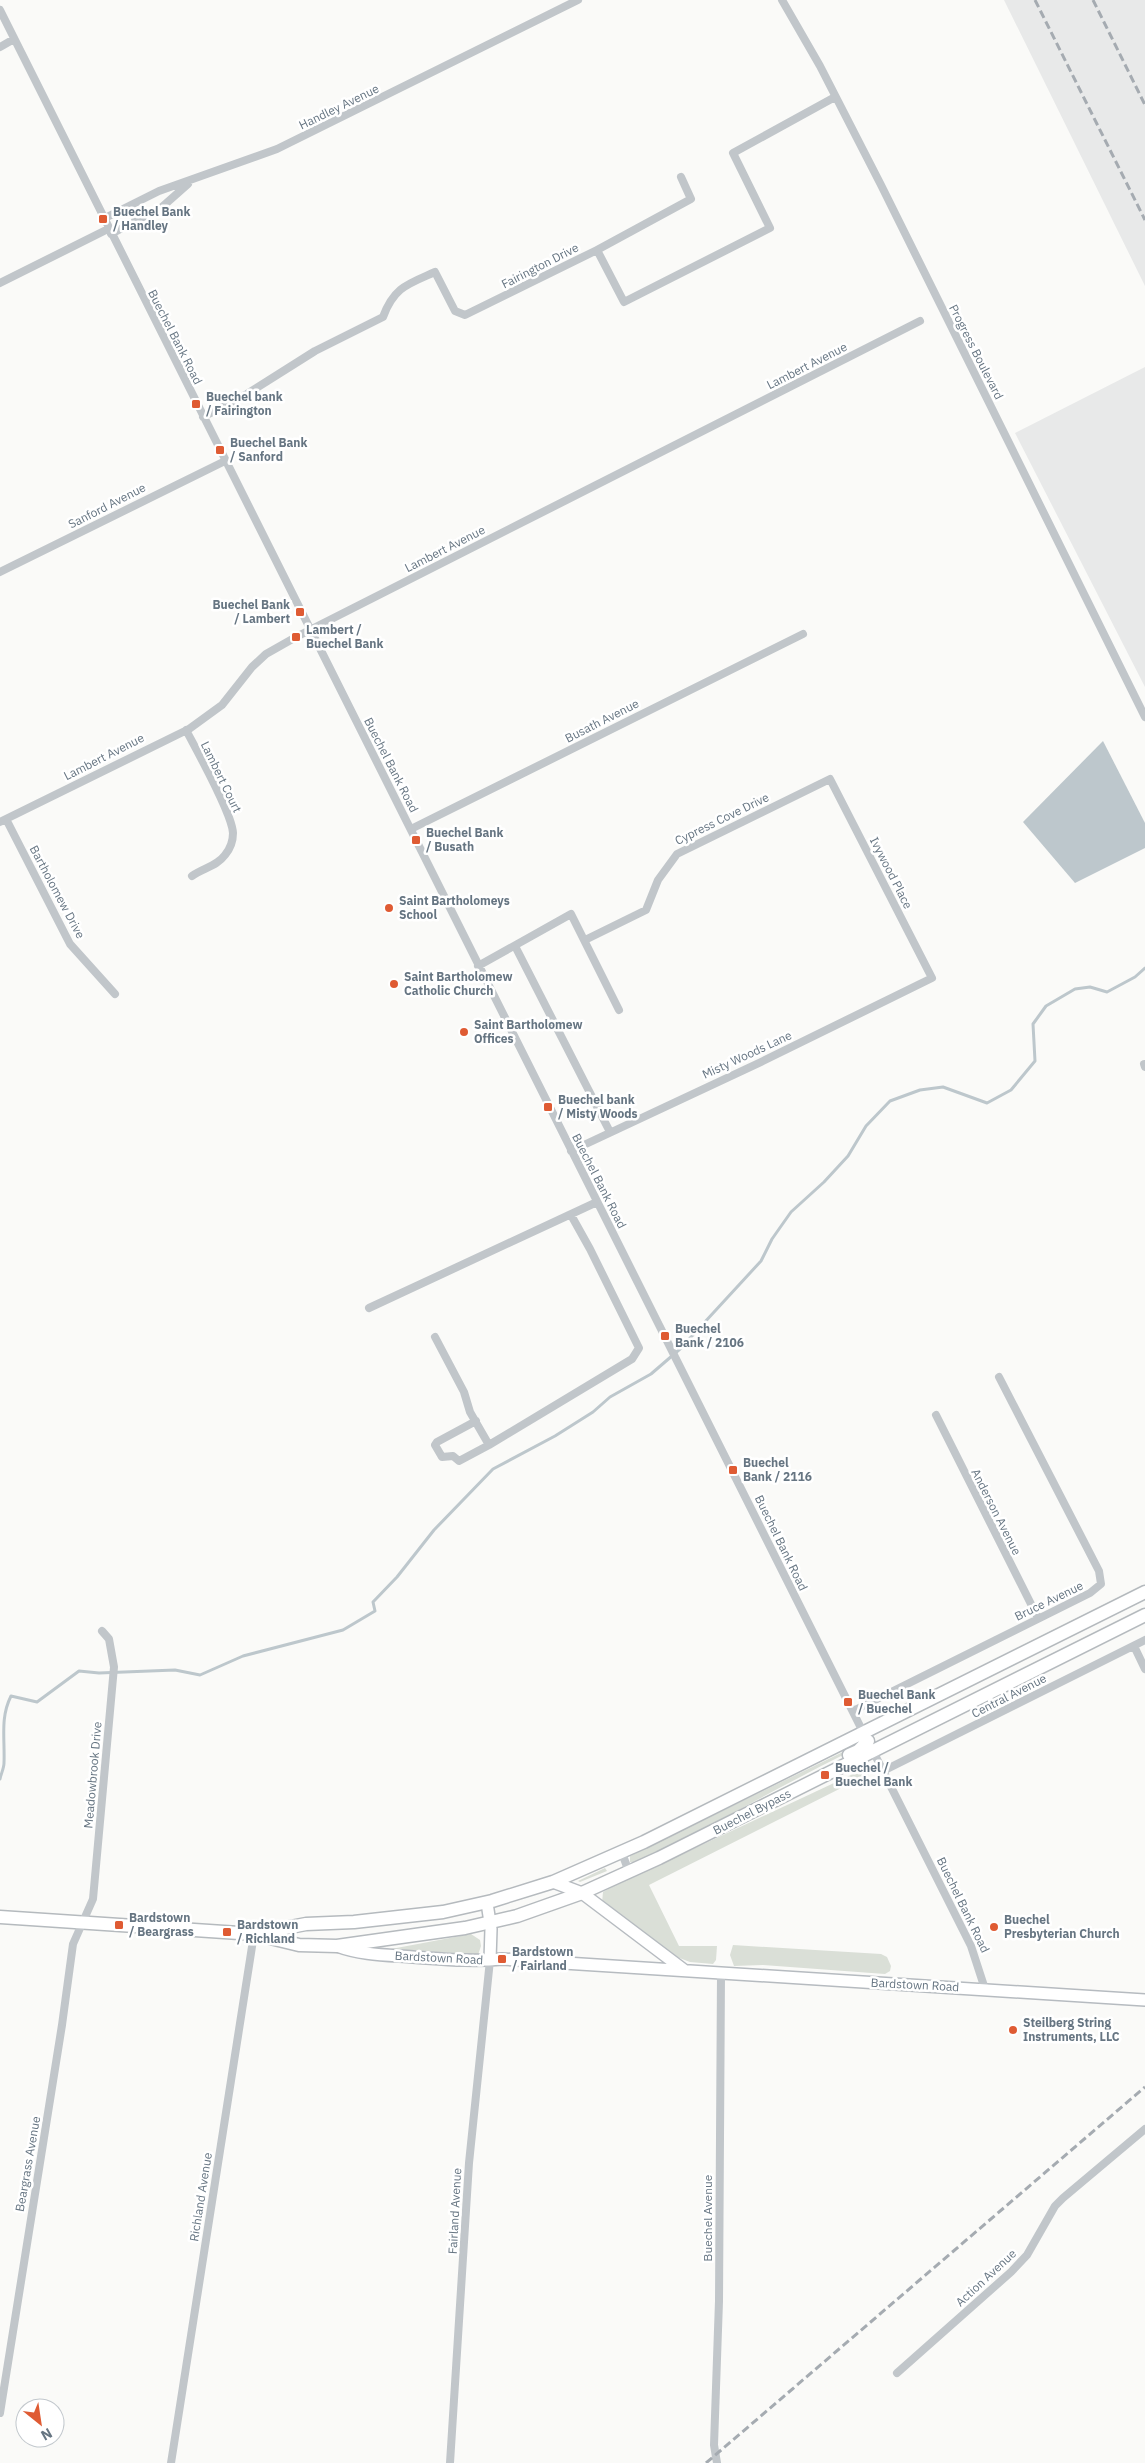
<svg xmlns="http://www.w3.org/2000/svg" width="1145" height="2463" font-family="'IBM Plex Sans',sans-serif">
	<rect width="100%" height="100%" fill="#fafaf8"/>
	<path fill="#e8e9e9" d="M1005,0H1145V286L1004,0Z
		M1145,367V687L1015,433Z"/>
	<path fill="#dadfd7" d="M849,1749L847,1753C777,1788 709,1827 639,1862H630V1856Z
		M866,1768L870,1769L869,1774L649,1885L679,1946H717L716,1960L713,1964L690,1962L669,1954L602,1903L603,1892L610,1888Z
		M605,1868L607,1871L580,1882L578,1881Z
		M471,1934L480,1940L481,1946L478,1955L391,1949Z
		M733,1945L881,1954L887,1957L891,1966L890,1971L885,1974L763,1965L734,1966L730,1955Z"/>
	<path fill="#bdc7cc" d="M1103,741L1145,823V848L1075,883L1023,822Z"/>
	<g fill="none" stroke-linecap="round" stroke-linejoin="round">
		<path stroke="#bdc7cc" stroke-width="3" d="M0,1779C1,1774 4,1768 4,1763C5,1738 0,1718 11,1696L37,1702L79,1671L99,1673L175,1670L200,1675L243,1656L343,1630L375,1611L373,1602L397,1577L434,1530L493,1469L555,1436L593,1412L610,1397L651,1374L680,1349L761,1261L772,1239L791,1212L824,1182L848,1156L866,1126L890,1101L920,1090L943,1087L987,1103L1011,1090L1035,1061L1033,1024L1046,1006L1075,989L1090,987L1107,992L1135,977L1145,968"/>
		<g stroke="#b6bbc0" stroke-width="14">
			<path id="secondary" d="M553,1882L582,1893L684,1970
				M487,1903L491,1929L490,1960
				M337,1946C361,1955 387,1955 413,1957C443,1959 472,1962 502,1959L1145,2000"/>
		</g>
		<g stroke="#b5babe" stroke-width="15">
			<path id="primary" d="M849,1755L858,1751L868,1741
				M0,1917L254,1934L299,1945L337,1946L465,1928L517,1916L582,1893L659,1858L1145,1615
				M259,1933L306,1924L354,1922L443,1912L492,1901L553,1882L644,1842L1145,1592"/>
		</g>
		<path stroke="#c1c6ca" stroke-width="8" d="M782,0L820,66L881,185L1145,717
			M0,10L864,1734
			M0,47L14,39
			M103,219L159,191L277,149L578,0
			M111,234L162,207L188,184
			M597,250L691,199L681,177
			M0,283L108,229
			M203,417L247,394L315,351L383,317C394,287 408,284 435,272L455,311L465,315L597,250L624,302L770,228L733,153L835,97
			M0,572L225,461
			M186,730C197,751 232,813 233,833C233,841 230,849 225,855C217,866 203,868 192,876
			M6,819L70,944L115,994
			M0,822L189,729L222,705L252,667L266,654L296,637L920,321
			M411,829L803,634
			M515,946L610,1132
			M478,966L571,914L619,1010
			M1144,1064L1145,1067
			M571,1151L763,1061L932,978L830,779L677,854L658,880L646,910L585,940
			M369,1308L597,1202
			M435,1337L464,1392L470,1412L489,1445L632,1359L639,1348L590,1249L571,1215
			M936,1415L1038,1618
			M476,1421L437,1442L435,1445L442,1457L453,1456L459,1461L489,1445
			M1134,1646L1145,1669
			M853,1711L1090,1593L1101,1584L1099,1571L999,1377
			M872,1749L971,1946L985,1989
			M883,1771L1145,1640
			M622,1853L629,1872
			M897,2373L1011,2272L1027,2255L1055,2206L1063,2198L1145,2129
			M0,2413L62,2025L73,1944L93,1899L114,1667L109,1639L102,1631
			M171,2463L254,1934
			M450,2463L469,2163L490,1960
			M717,2463L714,2445L719,2301L721,1974"/>
		<use href="#secondary" stroke="#fff" stroke-width="11"/>
		<use href="#primary" stroke="#fff" stroke-width="12"/>
		<path stroke="#a5abb1" stroke-width="3" stroke-dasharray="8 4" stroke-linecap="butt" d="M1035,0L1145,220
			M1093,0L1145,105
			M706,2463L1145,2087"/>
	</g>
	<g fill="#df5b33" stroke="#fff" stroke-width="2">
		<rect x="98" y="214" width="10" height="10" rx="2.5"/>
		<rect x="191" y="399" width="10" height="10" rx="2.5"/>
		<rect x="215" y="445" width="10" height="10" rx="2.5"/>
		<rect x="295" y="607" width="10" height="10" rx="2.5"/>
		<rect x="291" y="632" width="10" height="10" rx="2.5"/>
		<rect x="411" y="835" width="10" height="10" rx="2.5"/>
		<circle cx="389" cy="908" r="5"/>
		<circle cx="394" cy="984" r="5"/>
		<circle cx="464" cy="1032" r="5"/>
		<rect x="543" y="1102" width="10" height="10" rx="2.5"/>
		<rect x="660" y="1331" width="10" height="10" rx="2.5"/>
		<rect x="728" y="1465" width="10" height="10" rx="2.5"/>
		<rect x="843" y="1697" width="10" height="10" rx="2.5"/>
		<rect x="820" y="1770" width="10" height="10" rx="2.5"/>
		<rect x="114" y="1920" width="10" height="10" rx="2.5"/>
		<circle cx="994" cy="1927" r="5"/>
		<rect x="222" y="1927" width="10" height="10" rx="2.5"/>
		<rect x="497" y="1954" width="10" height="10" rx="2.5"/>
		<circle cx="1013" cy="2030" r="5"/>
	</g>
	<g text-anchor="middle" stroke-width="5" stroke-linejoin="round" paint-order="stroke">
		<g font-size="12" fill="#667582" stroke="#fff">
			<text transform="translate(339 107) rotate(-26)" y="4">Handley Avenue</text>
			<text transform="translate(540 266) rotate(-27)" y="4">Fairington Drive</text>
			<text transform="translate(175 337) rotate(63)" y="4">Buechel Bank Road</text>
			<text transform="translate(976 352) rotate(63)" y="4">Progress Boulevard</text>
			<text transform="translate(807 366) rotate(-27)" y="4">Lambert Avenue</text>
			<text transform="translate(107 506) rotate(-27)" y="4">Sanford Avenue</text>
			<text transform="translate(445 549) rotate(-27)" y="4">Lambert Avenue</text>
			<text transform="translate(602 721) rotate(-27)" y="4">Busath Avenue</text>
			<text transform="translate(104 757) rotate(-27)" y="4">Lambert Avenue</text>
			<text transform="translate(391 765) rotate(63)" y="4">Buechel Bank Road</text>
			<text transform="translate(221 777) rotate(64)" y="4">Lambert Court</text>
			<text transform="translate(722 819) rotate(-26)" y="4">Cypress Cove Drive</text>
			<text transform="translate(891 873) rotate(63)" y="4">Ivywood Place</text>
			<text transform="translate(57 892) rotate(62)" y="4">Bartholomew Drive</text>
			<text transform="translate(747 1055) rotate(-25)" y="4">Misty Woods Lane</text>
			<text transform="translate(599 1181) rotate(63)" y="4">Buechel Bank Road</text>
			<text transform="translate(996 1512) rotate(63)" y="4">Anderson Avenue</text>
			<text transform="translate(781 1543) rotate(64)" y="4">Buechel Bank Road</text>
			<text transform="translate(1049 1601) rotate(-26)" y="4">Bruce Avenue</text>
			<text transform="translate(1009 1696) rotate(-27)" y="4">Central Avenue</text>
			<text transform="translate(93 1775) rotate(-85)" y="4">Meadowbrook Drive</text>
			<text transform="translate(752 1812) rotate(-27)" y="4">Buechel Bypass</text>
			<text transform="translate(963 1905) rotate(64)" y="4">Buechel Bank Road</text>
			<text transform="translate(439 1958) rotate(3)" y="4">Bardstown Road</text>
			<text transform="translate(915 1985) rotate(3)" y="4">Bardstown Road</text>
			<text transform="translate(28 2164) rotate(-80)" y="4">Beargrass Avenue</text>
			<text transform="translate(201 2197) rotate(-81)" y="4">Richland Avenue</text>
			<text transform="translate(455 2211) rotate(-87)" y="4">Fairland Avenue</text>
			<text transform="translate(708 2218) rotate(-90)" y="4">Buechel Avenue</text>
			<text transform="translate(986 2278) rotate(-43)" y="4">Action Avenue</text>
		</g>
		<g font-size="12" font-weight="bold" fill="#667582" stroke="#fff" text-anchor="start">
			<text x="113" y="216">Buechel Bank<tspan x="113" dy="14">/ Handley</tspan></text>
			<text x="206" y="401">Buechel bank<tspan x="206" dy="14">/ Fairington</tspan></text>
			<text x="230" y="447">Buechel Bank<tspan x="230" dy="14">/ Sanford</tspan></text>
			<text x="290" y="609" text-anchor="end">Buechel Bank<tspan x="290" dy="14">/ Lambert</tspan></text>
			<text x="306" y="634">Lambert /<tspan x="306" dy="14">Buechel Bank</tspan></text>
			<text x="426" y="837">Buechel Bank<tspan x="426" dy="14">/ Busath</tspan></text>
			<text x="399" y="905">Saint Bartholomeys<tspan x="399" dy="14">School</tspan></text>
			<text x="404" y="981">Saint Bartholomew<tspan x="404" dy="14">Catholic Church</tspan></text>
			<text x="474" y="1029">Saint Bartholomew<tspan x="474" dy="14">Offices</tspan></text>
			<text x="558" y="1104">Buechel bank<tspan x="558" dy="14">/ Misty Woods</tspan></text>
			<text x="675" y="1333">Buechel<tspan x="675" dy="14">Bank / 2106</tspan></text>
			<text x="743" y="1467">Buechel<tspan x="743" dy="14">Bank / 2116</tspan></text>
			<text x="858" y="1699">Buechel Bank<tspan x="858" dy="14">/ Buechel</tspan></text>
			<text x="835" y="1772">Buechel /<tspan x="835" dy="14">Buechel Bank</tspan></text>
			<text x="129" y="1922">Bardstown<tspan x="129" dy="14">/ Beargrass</tspan></text>
			<text x="1004" y="1924">Buechel<tspan x="1004" dy="14">Presbyterian Church</tspan></text>
			<text x="237" y="1929">Bardstown<tspan x="237" dy="14">/ Richland</tspan></text>
			<text x="512" y="1956">Bardstown<tspan x="512" dy="14">/ Fairland</tspan></text>
			<text x="1023" y="2027">Steilberg String<tspan x="1023" dy="14">Instruments, LLC</tspan></text>
		</g>
	</g>
	<g transform="translate(40 2423) rotate(150)"><circle r="24" fill="#ffffff" stroke="#c2c8cd"/>
	<path d="M0-4L9 19L0 12L-9 19Z" fill="#df5b33"/>
	<text y="-8" font-size="14" font-weight="bold" text-anchor="middle" fill="#667582">N</text>
	</g>
</svg>
